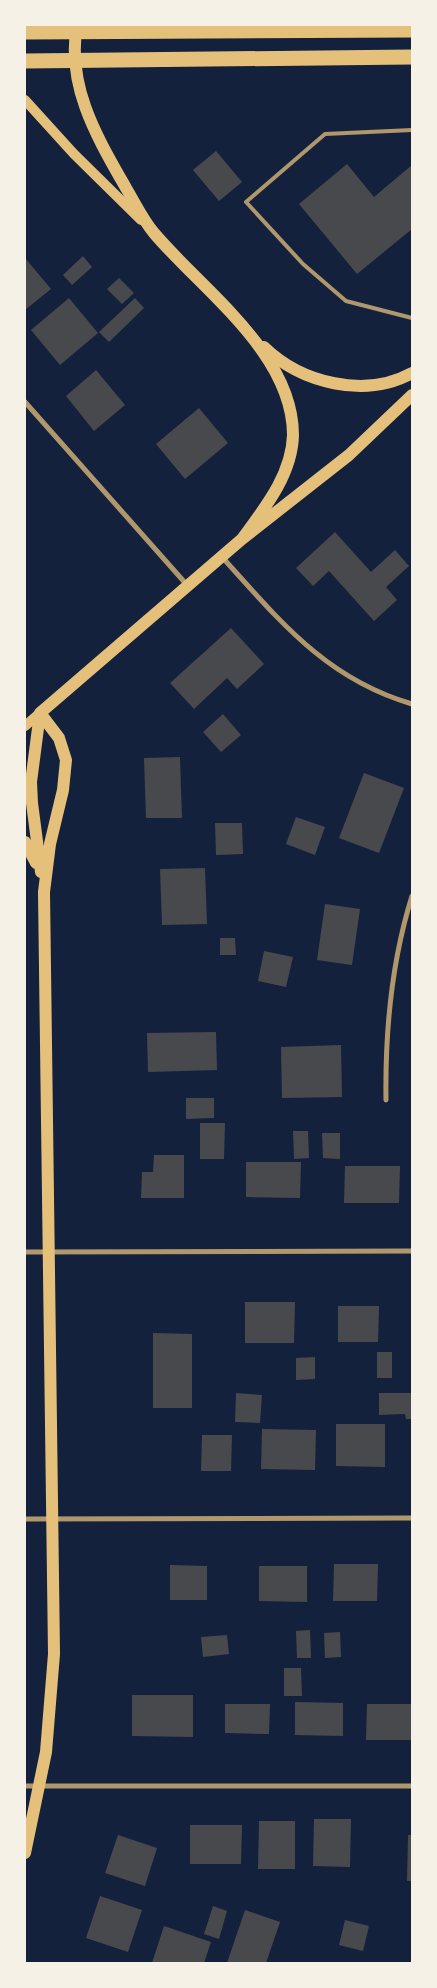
<svg xmlns="http://www.w3.org/2000/svg" width="437" height="1988" font-family="'Varela Round',sans-serif">
	<rect width="100%" height="100%" fill="#14213d"/>
	<path fill="#48494c" d="M216,151L242,182L219,201L193,170Z
		M347,164L374,197L412,165V229L357,274L299,204Z
		M83,256L92,267L72,285L63,275Z
		M25,258L51,289L25,310Z
		M119,278L134,293L122,304L107,289Z
		M69,298L98,333L60,365L31,330Z
		M135,298L144,308L109,342L99,332Z
		M96,370L125,405L94,431L66,396Z
		M199,408L228,443L185,479L156,444Z
		M335,532L371,572L395,550L409,566L386,587L397,600L374,621L329,571L313,586L296,568Z
		M231,628L264,664L237,689L227,678L194,709L170,683Z
		M223,714L241,735L221,752L203,732Z
		M180,757L182,818H146L144,758Z
		M364,773L404,788L379,853L339,838Z
		M296,817L325,827L315,855L286,844Z
		M215,823H242L243,854L216,855Z
		M205,868L207,924L162,925L160,869Z
		M325,904L360,909L352,965L317,960Z
		M220,938H235L236,955H220Z
		M264,951L293,957L286,987L258,981Z
		M216,1032L217,1070L148,1072L147,1033Z
		M341,1045L342,1097L282,1098L281,1047Z
		M186,1098H214V1118L186,1119Z
		M200,1123H225L224,1159H200Z
		M293,1131H308L309,1158L294,1159Z
		M322,1133H340V1159L323,1158Z
		M154,1155H184V1198H141L142,1172H153Z
		M246,1162H301L300,1198L246,1197Z
		M345,1166H400L399,1203H344Z
		M245,1302H295L294,1343H245Z
		M338,1306H379L378,1342H338Z
		M153,1333L192,1334V1408H153Z
		M377,1352H392V1378H377Z
		M315,1357V1379L296,1380V1358Z
		M236,1393L262,1395L260,1423L235,1422Z
		M379,1393H412V1419H406L405,1414L379,1415Z
		M336,1424H385V1467L336,1466Z
		M262,1429L316,1430L315,1470L261,1469Z
		M202,1435H232L231,1471H201Z
		M334,1564H378L377,1601H333Z
		M170,1565L207,1566V1600H170Z
		M259,1566H307V1602L259,1601Z
		M310,1630L311,1658H297L296,1631Z
		M340,1632L341,1657L325,1658L324,1633Z
		M227,1635L229,1654L203,1657L201,1637Z
		M284,1668H301L302,1696H284Z
		M132,1695H193V1737L132,1736Z
		M295,1702L343,1703V1736L295,1735Z
		M225,1704H270L269,1734L225,1733Z
		M367,1704H412V1740H366Z
		M314,1819H351L350,1867L313,1866Z
		M259,1821H295V1869H258Z
		M190,1825H242L241,1864H190Z
		M118,1835L157,1848L145,1886L105,1873Z
		M408,1835H412V1881H407Z
		M100,1896L142,1910L128,1952L86,1938Z
		M213,1906L227,1911L219,1939L204,1934Z
		M245,1910L280,1922L266,1963H227Z
		M345,1920L369,1926L363,1951L339,1945Z
		M164,1926L211,1942L204,1963H152Z"/>
	<g fill="none" stroke-linecap="round" stroke-linejoin="round">
		<path stroke="#b1986c" stroke-width="4" d="M412,130L325,134L246,202L303,264L346,301L412,318"/>
		<path stroke="#b1986c" stroke-width="5" d="M25,402L187,585
			M222,557C280,621 326,679 412,704
			M386,1100C385,1030 391,963 412,896
			M25,1252L412,1251
			M25,1519L412,1518
			M25,1786H412"/>
		<path stroke="#e5c07b" stroke-width="10" d="M25,100L74,154L141,220
			M25,726L40,713"/>
		<path stroke="#e5c07b" stroke-width="12" d="M77,25C66,86 97,137 126,188C135,203 143,220 154,233C202,290 293,353 293,435C292,475 264,509 242,539
			M264,347C301,383 365,399 412,373
			M40,713L242,539L349,455L412,395
			M40,713L31,782L32,803L41,872
			M25,842L36,863
			M25,1853L46,1752L54,1654L44,892L50,844L63,790L66,760L59,738L40,713"/>
		<path stroke="#e5c07b" stroke-width="15" d="M25,32L412,30
			M25,61L412,57"/>
	</g>
	<rect width="437" height="1988" fill="none" stroke="#f6f1e7" stroke-width="52"/>
</svg>
